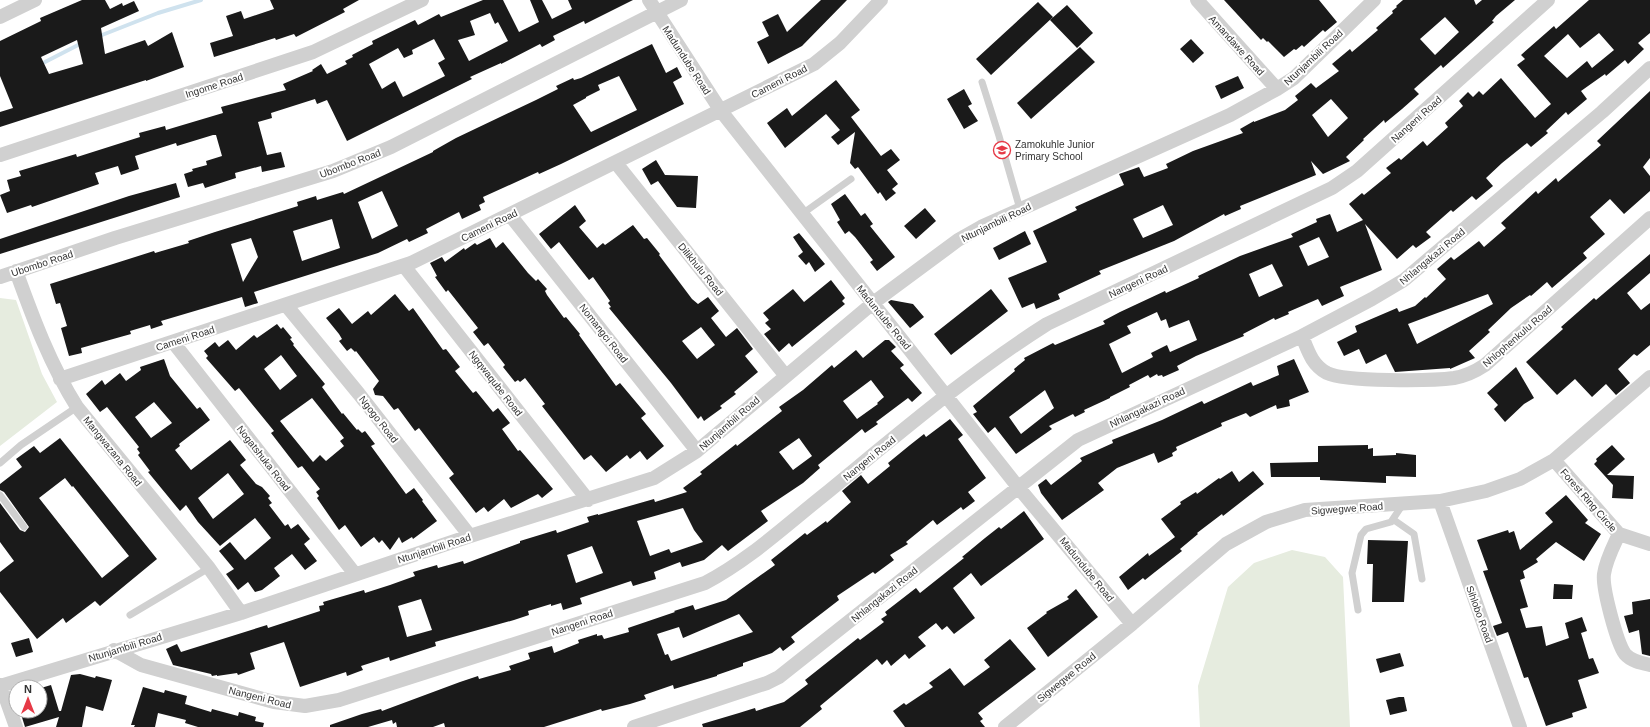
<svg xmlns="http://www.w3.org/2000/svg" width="1650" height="727" font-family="Helvetica,sans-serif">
	<rect width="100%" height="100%" fill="#fff"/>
	<path fill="#e6ecdf" d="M0,298L16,300L42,374L57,402L0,446Z
		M1292,550L1325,557L1343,577L1350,727H1200L1198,686L1228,587L1254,563Z"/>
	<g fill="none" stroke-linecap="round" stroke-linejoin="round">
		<path stroke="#cfe2ee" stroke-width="4" d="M97,37L158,13L201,0
			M45,62L82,43"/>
	</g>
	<path fill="#1a1a1a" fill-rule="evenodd" d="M82,0H105L110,9L122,3L123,6L134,1L139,11L101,28L105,54L145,40L148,46L172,32L184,67L146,81V80L0,127V112L13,108L0,76V41L41,21L40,18ZM77,40L83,64L49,74L41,57Z
		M270,0H359L343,9L345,12L296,37L294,34L276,40L275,38L214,57L210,43L233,36L226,16L241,11L244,19L274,9Z
		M483,0H503L519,32L539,22L530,0H542L552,19L572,9L568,0H633L585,24L584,21L553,36L555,40L542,47L540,44L501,64V63L470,77L472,79L347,141L327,100L317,104L315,99L271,113L272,118L258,122L267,155L281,152L285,167L262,172L261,166L235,173L236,178L205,188L203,183L188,187L184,174L193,171L192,169L207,165L206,161L222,156L216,135H213L177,146L176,143L135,156L139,169L121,175L118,166L95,173L99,184L32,207L31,205L7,213L0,195L10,191L7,180L21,176L19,171L76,154L77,157L140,137L139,133L165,126L166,130L223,113L221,107L286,90L283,84L313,71L312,70L321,64L327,74L347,64L345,61L353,57L352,55L373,44L372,41L415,20L418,25L439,14L441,17ZM490,13L495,24L498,22L508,41L469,61L458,40L475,35L470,21ZM434,39L445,59L438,63L445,76L403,97L395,81L382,89L369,64L398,48L404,58L413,54L412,50Z
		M821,0H847L802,46L768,64L757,42L769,36L762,22L778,14L787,32Z
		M1224,0H1319L1337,22L1325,32L1323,30L1304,47L1302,45L1296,50L1294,49L1284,57L1268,41L1267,42L1263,38L1261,40Z
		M1403,0H1474L1476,5L1482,0H1515L1496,16L1492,21L1494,22L1471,43L1443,68L1441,65L1414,89L1419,94L1402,109L1385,123L1384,120L1363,139L1364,140L1346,157L1350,161L1323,174L1311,161L1316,175L1240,206L1241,209L1225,216L1224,214L1174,241L1099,271L1101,274L1058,294L1060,299L1036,309L1034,303L1022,308L1008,278L1047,262L1033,231L1077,210L1075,207L1124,185L1119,174L1139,167L1144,177L1168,168L1166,164L1193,151L1243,133L1240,129L1254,121V122L1285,110L1298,100L1295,96L1311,83L1316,88L1339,71L1332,64L1350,49L1352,52L1378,30L1376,28L1393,13L1392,11L1397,7L1396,6ZM1445,17L1459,32L1435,55L1420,39ZM1331,99L1348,118L1328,137L1312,115ZM1163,205L1173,225L1143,238L1133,219Z
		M1589,0H1650V33L1638,43L1644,49L1628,64L1625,60L1606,76L1605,74L1581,91L1587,99L1568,115L1566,112L1546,131L1548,133L1531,147L1527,143L1502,163L1486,178L1493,186L1476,200L1472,196L1453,212L1451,210L1426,232L1431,237L1416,248L1413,245L1397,259L1365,224L1382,270L1340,287L1344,296L1322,306L1318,299L1288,312L1289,314L1275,320L1274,318L1243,334L1244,336L1196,356L1177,366L1179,370L1163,377L1162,375L1158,376L1157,374L1150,378L1148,375L1129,385L1130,387L1110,397V398L1084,410L1085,412L1075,417L1073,414L1049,426L1052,429L1016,454L995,427L988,433L973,414L977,412L973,406L1015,371L1014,369L1025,360L1024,358L1053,343L1055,345L1105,324L1103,321L1120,312L1165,291L1166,293L1199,278L1198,276L1240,256L1293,237L1291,234L1317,222L1316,219L1330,214L1337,232L1363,220L1349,204L1362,193L1364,195L1391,173L1386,168L1399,158L1401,160L1423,141L1427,146L1448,127L1445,123L1463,106L1459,101L1468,92L1473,97L1479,91L1483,95L1501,78L1535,118L1551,104L1517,65L1525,59L1521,55L1554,26L1556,29ZM1599,33L1614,50L1592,68L1587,61L1567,78L1544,56L1568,34L1580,48ZM1319,237L1329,257L1308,266L1299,246ZM1272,264L1283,286L1259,297L1249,274ZM1157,312L1161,321L1166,319L1169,328L1189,320L1197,340L1170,352L1167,345L1151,353L1153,357L1122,373L1109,344L1131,333L1127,326ZM1045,390L1054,408L1021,434L1009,417Z
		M1038,2L1053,17L991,75L976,59Z
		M1067,5L1093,33L1077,48L1050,20Z
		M1191,39L1204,53L1193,63L1180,49Z
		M652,44L666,73L677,67L682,77L673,82L684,104L561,164L539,174L538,172L483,197L485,202L479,205L481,210L462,219L459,212L426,229L428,233L409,242L407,239L378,253L254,292L258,303L245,307L242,297L161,321L163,325L151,329L150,325L130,331L131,334L81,348L82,353L69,356L61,328L67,326L60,303L56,304L50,284L154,251L155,253L189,243L188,241L215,232L298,206L297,202L316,196L317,200L343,192L344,194L433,152V151L456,138L536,100L558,89L556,86L573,78L574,80L581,78ZM619,76L637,110L591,132L573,105L586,98V97L600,90L598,85ZM382,191L398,226L372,239L358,202ZM332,219L340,248L302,261L293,231ZM251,238L258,257L243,282L231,244Z
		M1080,47L1095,62L1031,119L1017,103Z
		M1238,76L1244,88L1221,99L1215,86Z
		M836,80L860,110L851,117L881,156L891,149L900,160L887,170L898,184L892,189L896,193L886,201L880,192L878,194L858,167L855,169L850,163L855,132L838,145L831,137L840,130L826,114L785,148L767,123L787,108L792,116Z
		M964,89L972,104L968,106L978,121L964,129L947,99Z
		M1650,91V158L1643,167L1650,176V191L1624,214L1610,199L1590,217L1605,234L1583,253L1587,258L1552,288L1547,282L1531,296L1530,295L1511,308L1488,330L1490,332L1469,351L1475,358L1450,369V368L1395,372L1386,354L1366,364L1359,349L1344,356L1337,342L1357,332L1355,326L1397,308L1399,312L1415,306L1425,297L1426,298L1446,279L1437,269L1451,257L1454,260L1479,241L1484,247L1506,228L1501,223L1536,191L1538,194L1556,178L1558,182L1601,145L1597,141ZM1488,294L1493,304L1417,344L1408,324Z
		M656,160L665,175L698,176L696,208L677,207L658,181L651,185L642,169Z
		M176,183L180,197L0,254V239L129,196Z
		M845,194L861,216L865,213L873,224L870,226L895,257L877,271L870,262L873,260L855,237L849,231L845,234L837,222L840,220L831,204Z
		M575,205L586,221L579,227L597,248L603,243L605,245L633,225L644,239L647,238L660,254L659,255L692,299L698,304L708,297L719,311L711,318L726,337L737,328L753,349L745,356L758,372L734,392L736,394L720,406L722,408L704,421L701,416L698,419L671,383L609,308L611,307L608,303L610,301L593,277L589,280L559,242L551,249L539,234ZM701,327L715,345L697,359L682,341Z
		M925,208L936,221L916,239L904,226Z
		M1025,231L1031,244L999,260L993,248Z
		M799,233L825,264L815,272L809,262L806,265L798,256L803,252L793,237Z
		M490,238L496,248L503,242L528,273L536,281L538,279L547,289L545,291L547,295L564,318L566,317L580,334L579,335L616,386L620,383L646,414L641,418L664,446L647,460L640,451L630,459L627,455L606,472L591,455L584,460L542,406L545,404L525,378L520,382L518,380L515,382L503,367L505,365L488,343L484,346L473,332L478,328L448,290L446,292L435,277L437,276L430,263L442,257L445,262L464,248L465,250L475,243L477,245Z
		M1650,254V273L1627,293L1641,310L1650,303V345L1637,356L1634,354L1618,369L1630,383L1616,395L1606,384L1592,397L1575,379L1557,395L1526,362L1563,329L1561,327L1594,298L1596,300Z
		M831,280L845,298L842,301L845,304L792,347L789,343L779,352L764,334L771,329L765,323L769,320L763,313L793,289L804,302Z
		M991,289L1008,311L951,355L934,334Z
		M395,294L409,311L413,308L443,350L446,349L460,367L455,371L473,393L476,391L493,412L498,408L510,423L502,429L518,451L520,450L553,489L542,498L538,494L511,508L504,499L488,512L484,507L476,513L449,478L454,474L419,428L415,431L398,408L394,410L383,396L375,395L373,389L379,381L356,351L355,352L351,348L347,351L339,341L342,339L339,334L326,318L339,308L352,324L368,311L371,315Z
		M891,300L913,304L924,317L910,328L888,302Z
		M277,324L281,329L283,327L292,338L290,339L294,344L293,345L325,384L322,387L342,414L343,413L357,430L358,429L362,433L365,431L375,444L371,446L406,494L414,488L423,500L422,501L437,521L413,539L412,537L402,543L399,537L390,550L382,540L379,543L374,537L361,547L345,525L339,530L317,498L319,496L316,492L320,489L302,466L298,468L271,433L274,431L239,388L235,391L206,358L208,356L204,351L215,342L219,347L228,340L236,350L254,335L257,338ZM281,355L297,376L280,390L264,369ZM312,398L344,438L340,441L344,446L326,461L320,455L313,462L280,421Z
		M885,340H889L896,347L891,351L904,365L900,368L922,393L912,402L908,398L876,422L878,424L865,433L862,429L818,465L820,468L803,483L761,511L768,521L728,551L722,545L704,560L682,567L680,562L654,572L656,579L633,586L631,581L580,598L582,604L563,610L561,603L551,606V604L528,611L529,615L514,620L435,642L436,646L390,661L389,657L361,666L363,670L347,676L346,672L300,687L284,642L250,653L255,669L238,675L237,673L217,676V675L212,676L211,674L173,665L166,649L177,644L181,652L267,625L268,628L320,611L319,606L324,605L323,602L364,590L365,593L390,585L415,576L413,572L437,565L438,568L463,561L464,564L520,543V541L556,530L557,533L589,522L587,517L598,514V515L654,499L655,502L687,492L683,488L702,474L700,472L736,444L737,446L782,411L779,407L803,390L832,365L834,368L856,350L863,358ZM871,380L884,397L877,403L878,404L857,419L843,401ZM799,438L812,456L793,470L779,452ZM683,508L694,530L703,542L671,553L669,549L650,556L637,521ZM592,546L603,573L576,583L567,555ZM421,599L432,630L407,637L398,606Z
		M164,359L170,376L197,409L200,407L210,420L179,444L180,446L175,450L191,470L230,440L246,460L240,465L256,484L262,487L270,496L268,498L272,503L269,505L285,526L288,524L291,529L298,524L310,539L304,544L317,561L305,570L292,554L274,568L280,576L262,590L255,592L248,582L238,590L226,574L234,569L219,551L230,542L245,560L271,538L255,518L220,546L198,522L186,505L180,511L148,472L150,471L138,455L140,453L137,449L139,447L107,407L100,412L86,394L102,380L105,385L120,373L126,381L141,370L140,367ZM154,402L172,423L151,438L135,417ZM228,473L244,494L213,519L198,498Z
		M1294,359L1309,392L1289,400L1290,406L1277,409L1276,405L1250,417L1246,413L1221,423L1222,426L1176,447L1177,450L1172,453L1173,456L1158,463L1154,453L1117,468L1098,483L1104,490L1062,520L1041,493L1038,485L1046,479L1051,485L1082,461L1080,458L1113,443L1112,440L1162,420L1202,401L1204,404L1251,382L1253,386L1279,375L1277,366Z
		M1516,367L1534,398L1524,404L1505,422L1494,409L1498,405L1487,393Z
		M950,419L963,435L958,439L986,478L968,492L975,501L963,510L961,507L937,525L933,520L906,542L908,544L890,555L894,560L875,574L873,572L837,596L839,600L791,637L795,642L783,651L780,647L772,653L743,663V666L717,675V676L674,689L673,685L644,695L646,699L630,704L602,711L601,709L544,727H445L444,723L433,727H397L396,722L393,724L392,720L368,727H330V725L362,714L381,709L382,711L460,682L478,676L479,679L511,670L509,666L530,659L528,653L552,646L554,653L579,643L578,640L597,634V636L602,635L604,639L629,632L628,628L675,612L674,611L693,605L695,610L726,600L775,565L771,560L805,533L807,535L826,521L827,523L851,502L842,491L861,475L868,484L890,466L888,463L910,445L924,434L926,437ZM739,614L753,632L671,661L668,654L665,655L657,634L679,627L683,638Z
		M60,438L157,559L100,606L95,601L66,623L63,618L37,639L0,592V572L14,561L0,542V503L20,530L25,532L29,527L4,492L0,490V484L22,467L16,459L34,446L40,453ZM65,478L72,487L73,486L129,556L102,578L39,498Z
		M1368,445V449L1373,448V456L1396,455V453L1416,455V477L1386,476V483L1320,480V477H1271L1270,463L1318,462V446Z
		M1612,445L1625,459L1607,475L1634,476L1633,499L1612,498L1613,485L1594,464L1597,461L1596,459Z
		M1232,471L1239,482L1253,471L1264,484L1223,516L1222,514L1197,533L1198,534L1180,549L1182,551L1155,572L1145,580L1143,578L1128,590L1119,577L1148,553L1149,556L1175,537L1161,519L1181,504L1180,502L1196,492L1197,494L1219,478L1220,479Z
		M1566,495L1588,520L1585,523L1601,534L1584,561L1556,542L1536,559L1538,562L1523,571L1525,578L1520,580L1528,607L1520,609L1526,628L1542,626L1546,646L1569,638L1565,623L1582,617L1587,631L1581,633L1589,659L1593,658L1599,673L1578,680L1587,708L1572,713L1573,717L1546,726L1528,677L1524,678L1508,632L1497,636L1493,626L1502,623L1483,571L1488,570L1477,540L1508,530L1509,533L1514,531L1520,550L1553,522L1545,513Z
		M1024,511L1044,539L981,586L971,573L953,588L975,618L954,634L947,626L942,630L936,623L918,637L926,646L919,651L909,659L905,654L891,666L887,660L882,665L877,659L820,706L822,709L800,727H703L702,724L739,713L755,708L756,711L784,702L808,684L805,680L858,638L860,640L884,622L881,619L887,615L885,612L916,588L920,593L964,558L962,557L985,538L999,527L1001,529Z
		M1368,540L1408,541L1404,602H1372L1373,564H1367Z
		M1554,584L1573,585L1572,599H1553Z
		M1076,589L1098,617L1048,657L1027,628L1047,613L1046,612L1069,599L1067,597Z
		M1650,599V656L1642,654L1639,630L1629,633L1624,616L1633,614L1632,602Z
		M29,638L33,652L16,657L11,643Z
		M1010,639L1036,669L978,713L983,719L980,721L985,727H905L893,711L904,703L906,705L933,687L929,683L950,668L964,686L990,667L984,660Z
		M1400,653L1404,666L1380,673L1376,659Z
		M80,674L95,678L96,676L112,680L103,711L86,706L82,727H56L59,717L25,727L20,711H40V701L44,699L41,688L51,685L59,711H61L71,675Z
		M143,687L164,693L165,690L187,696L185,704L211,712L212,709L238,716L239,712L256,717L255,721L264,723L263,727H198L185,723L186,720L158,713L155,727H134L135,725H131Z
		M1399,697H1404L1407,711L1390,715L1386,700Z"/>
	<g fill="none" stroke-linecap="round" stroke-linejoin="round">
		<path stroke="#d0d0d0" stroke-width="7" d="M982,82L999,136L1020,209
			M802,214L851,179
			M0,463L21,445L77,407
			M0,495L24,527
			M1394,520L1414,534L1422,579
			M1358,610L1352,573L1361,535L1366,529L1391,522L1403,504
			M130,615L209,568"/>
		<path stroke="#d0d0d0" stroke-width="14" d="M649,0L721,111L1018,487L1132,624
			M1197,0L1277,89
			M0,17L35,0
			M0,155L313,52L422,0
			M616,163L785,375
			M510,215L697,451
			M404,266L588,500
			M16,271C33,318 50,364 77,407L209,568L241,613
			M0,277L115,238L333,171L391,147L681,0
			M286,305L359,394L470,536
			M1302,336C1308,351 1312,365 1327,373C1345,382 1432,381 1454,378C1466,376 1476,371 1485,365L1650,218
			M173,342L355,574
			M60,379L411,263L814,64L840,43L881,0
			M1554,460L1619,534L1650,544
			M1440,501L1520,727
			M1619,534C1613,547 1606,560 1604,574C1602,588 1617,643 1625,654C1631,661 1641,663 1650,665
			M114,650L141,665L274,702L305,706L339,700L705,583C749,560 785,526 824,495C896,436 968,374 1047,324L1332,188L1357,171L1548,0
			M1,685L16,727
			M0,686L241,613L470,536L654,478L697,451L873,303L958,240L981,227L1230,115L1277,89L1294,78L1374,0
			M634,727L767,683L779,677L1078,440L1302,336L1372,299L1404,280L1602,112L1650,68
			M1005,727L1132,624L1226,544L1266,522L1305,510L1440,501L1486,491L1520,479L1554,460L1650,377"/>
	</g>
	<defs>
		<g id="school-ring" transform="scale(0.9)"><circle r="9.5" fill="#fff" stroke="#e63946" stroke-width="1.5"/><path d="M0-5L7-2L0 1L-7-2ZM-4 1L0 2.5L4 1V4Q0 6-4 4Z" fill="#e63946"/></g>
	</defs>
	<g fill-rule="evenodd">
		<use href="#school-ring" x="1002" y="150"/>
	</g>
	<g text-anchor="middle" stroke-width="4" stroke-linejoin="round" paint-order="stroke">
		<g font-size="10" fill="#333" stroke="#fff">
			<text transform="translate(1237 45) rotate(48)" y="4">Amandawe Road</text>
			<text transform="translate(1313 57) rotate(-43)" y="4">Ntunjambili Road</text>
			<text transform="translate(687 60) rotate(57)" y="4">Madundube Road</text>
			<text transform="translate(779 81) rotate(-27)" y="4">Cameni Road</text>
			<text transform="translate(214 85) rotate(-18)" y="4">Ingome Road</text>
			<text transform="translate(1416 119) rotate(-42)" y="4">Nangeni Road</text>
			<text transform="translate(350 163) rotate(-21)" y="4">Ubombo Road</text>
			<text transform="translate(996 222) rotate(-26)" y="4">Ntunjambili Road</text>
			<text transform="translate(489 225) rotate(-26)" y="4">Cameni Road</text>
			<text transform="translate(1432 256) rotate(-40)" y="4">Nhlangakazi Road</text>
			<text transform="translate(42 263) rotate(-18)" y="4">Ubombo Road</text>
			<text transform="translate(701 269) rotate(51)" y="4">Dilikhulu Road</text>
			<text transform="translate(1138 281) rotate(-25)" y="4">Nangeni Road</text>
			<text transform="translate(884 317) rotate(51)" y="4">Madundube Road</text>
			<text transform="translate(604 333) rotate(52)" y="4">Nomangci Road</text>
			<text transform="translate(1517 336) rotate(-41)" y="4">Nhlophenkulu Road</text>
			<text transform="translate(185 338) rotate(-18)" y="4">Cameni Road</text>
			<text transform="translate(496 383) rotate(52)" y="4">Ngqwaqube Road</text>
			<text transform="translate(1147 407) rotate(-25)" y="4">Nhlangakazi Road</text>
			<text transform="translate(379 419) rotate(52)" y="4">Ngogo Road</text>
			<text transform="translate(729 423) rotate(-41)" y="4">Ntunjambili Road</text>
			<text transform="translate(113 451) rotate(51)" y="4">Mangwazana Road</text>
			<text transform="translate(264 458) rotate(52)" y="4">Nogatshuka Road</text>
			<text transform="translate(869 458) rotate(-39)" y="4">Nangeni Road</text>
			<text transform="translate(1589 500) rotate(49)" y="4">Forest Ring Circle</text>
			<text transform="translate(1347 508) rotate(-4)" y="4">Sigwegwe Road</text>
			<text transform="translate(434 548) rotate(-18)" y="4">Ntunjambili Road</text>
			<text transform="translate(1087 569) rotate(51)" y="4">Madundube Road</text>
			<text transform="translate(884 594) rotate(-39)" y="4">Nhlangakazi Road</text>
			<text transform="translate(1480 614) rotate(70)" y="4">Sihlobo Road</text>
			<text transform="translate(582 622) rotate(-18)" y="4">Nangeni Road</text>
			<text transform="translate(125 647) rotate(-17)" y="4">Ntunjambili Road</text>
			<text transform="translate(1066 677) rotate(-39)" y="4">Sigwegwe Road</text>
			<text transform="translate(260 697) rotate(14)" y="4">Nangeni Road</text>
		</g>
		<g font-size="10" fill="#333" stroke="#fff" text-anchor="start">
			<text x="1015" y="148">Zamokuhle Junior<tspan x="1015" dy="12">Primary School</tspan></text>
		</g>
	</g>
	<g transform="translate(28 699)"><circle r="19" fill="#ffffff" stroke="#adadad"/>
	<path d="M0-3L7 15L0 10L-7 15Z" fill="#e63946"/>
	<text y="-6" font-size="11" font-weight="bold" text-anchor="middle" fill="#333333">N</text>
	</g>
</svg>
